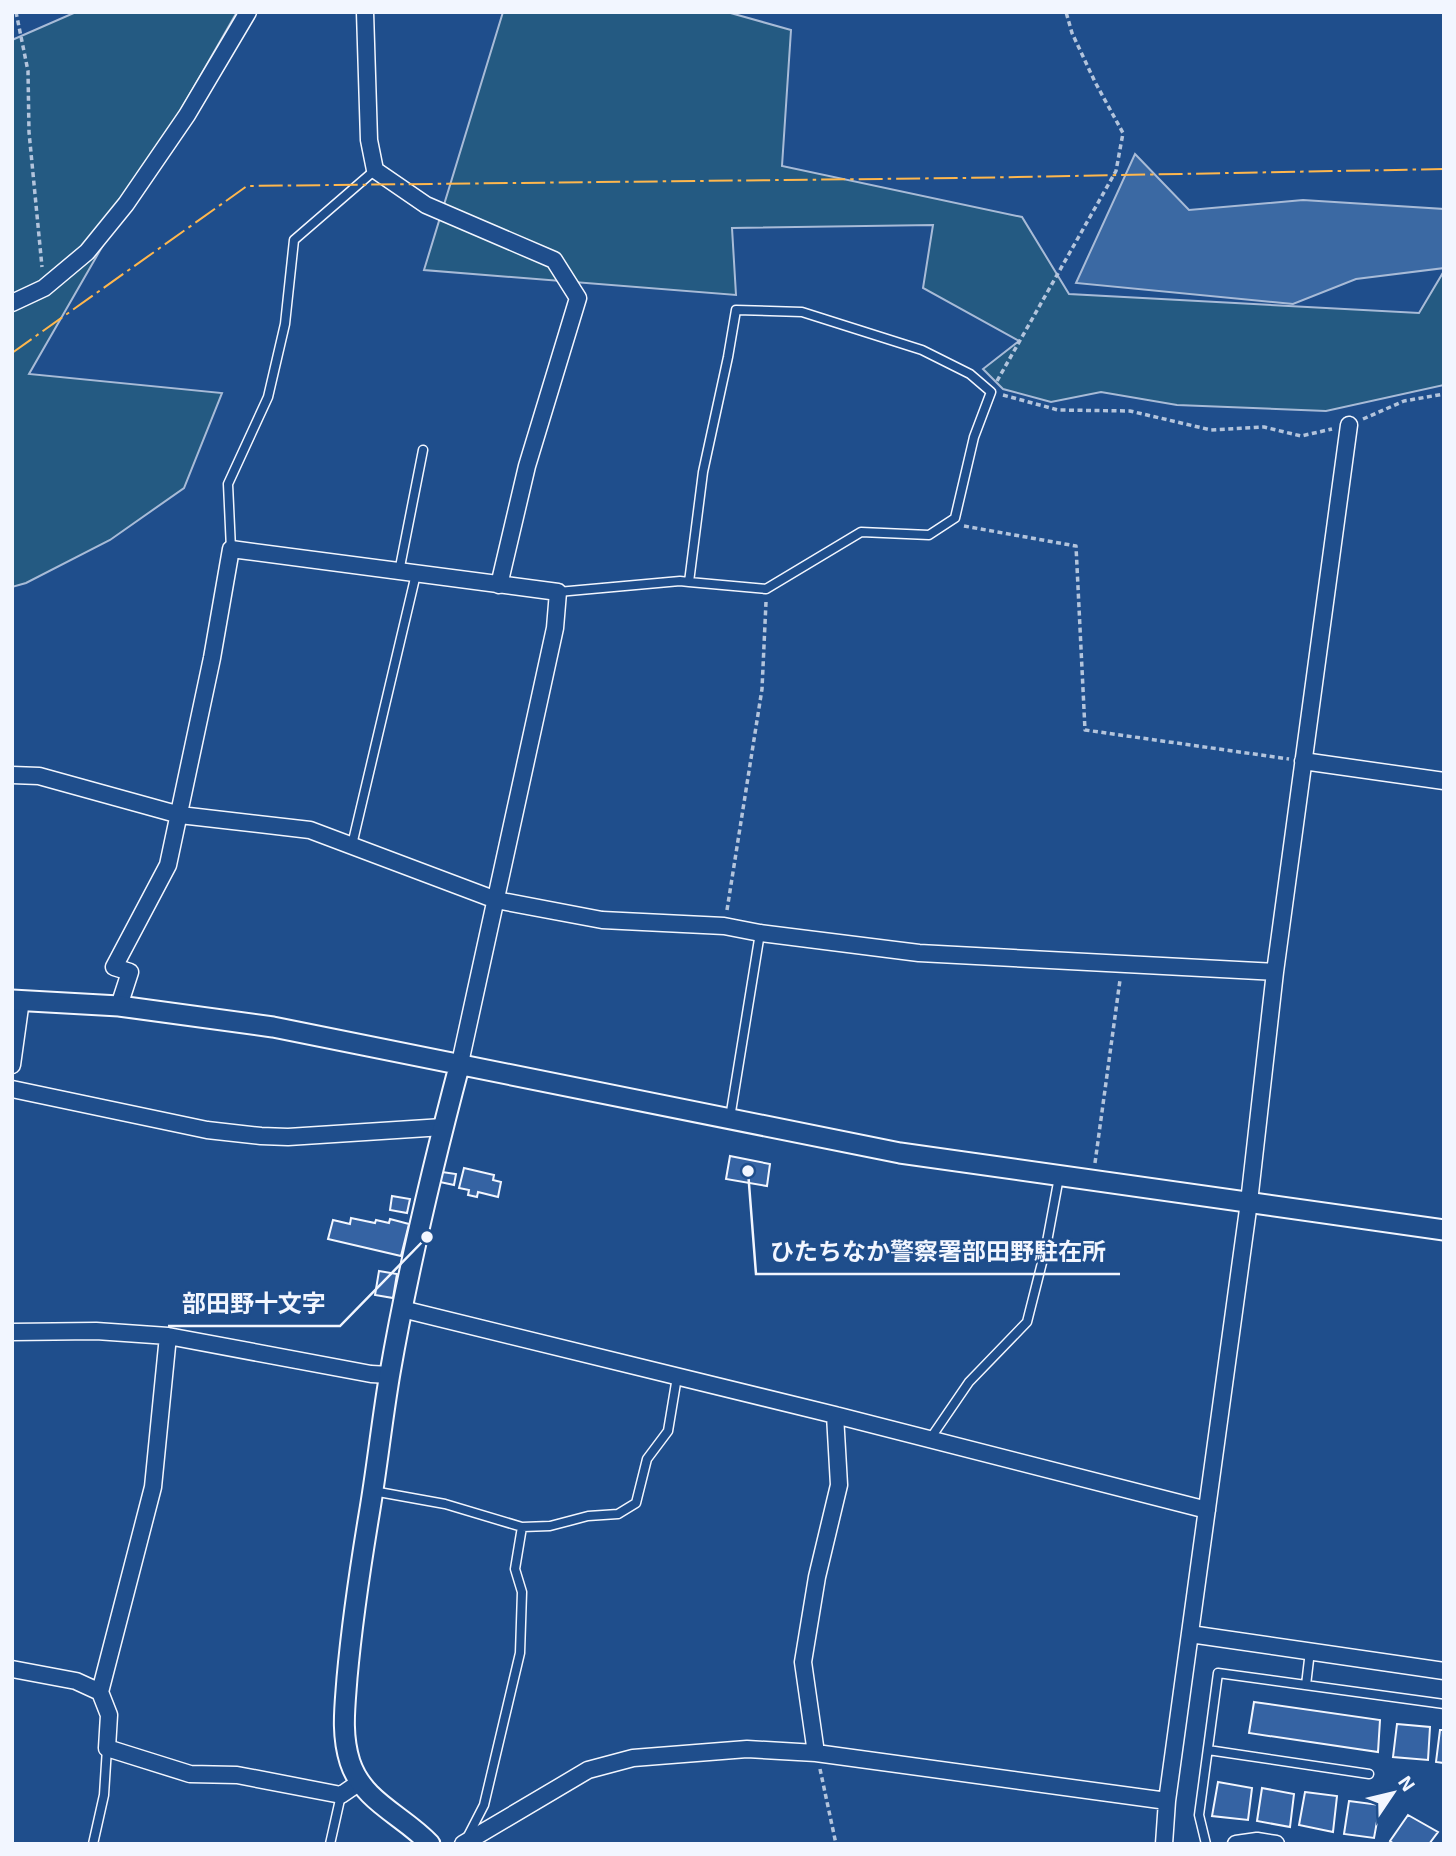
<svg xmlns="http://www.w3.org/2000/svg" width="1456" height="1856" font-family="'Exo 2','Noto Sans JP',sans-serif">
	<rect width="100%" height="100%" fill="#1f4e8c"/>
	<path fill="#245a82" stroke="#a8bbd7" stroke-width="2" d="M76,12H237L29,374L222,393L184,488L110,540L26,583L12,587V40Z
		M503,12H727L791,30L782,166L1022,217L1069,294L1419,313L1444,271V385L1326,411L1177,405L1101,392L1051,402L1003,389L983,369L1019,341L923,288L933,225L732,228L736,295L424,270Z"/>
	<path fill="#3b69a3" stroke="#a8bbd7" stroke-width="2" d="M1135,154L1189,210L1303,200L1444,209V268L1356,279L1293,304L1076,283Z"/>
	<path fill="#3563a3" stroke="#f2f6ff" stroke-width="2" d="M730,1156L770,1164L767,1186L726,1179Z
		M464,1168L494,1175L493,1180L501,1182L498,1197L478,1192L477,1197L468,1195L469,1190L459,1188Z
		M442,1172L456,1174L454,1185L440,1182Z
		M392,1196L410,1199L407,1213L390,1210Z
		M351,1218L375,1223L376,1220L389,1223L390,1219L409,1224L401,1256L328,1239L333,1220L350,1224Z
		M379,1271L397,1274L393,1298L375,1295Z
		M1254,1702L1380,1720L1378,1752L1249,1733Z
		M1397,1724L1430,1727L1428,1760L1393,1757Z
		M1440,1730H1444V1763L1436,1762Z
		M1218,1782L1252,1788L1248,1820L1212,1816Z
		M1262,1788L1294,1794L1290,1827L1257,1821Z
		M1305,1792L1337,1796L1333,1832L1299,1825Z
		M1349,1801L1380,1805L1374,1838L1344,1834Z
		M1408,1815L1438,1832L1429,1844H1394L1390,1841Z"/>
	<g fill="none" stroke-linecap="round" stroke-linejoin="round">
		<g stroke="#f2f6ff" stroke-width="11">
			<path id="service" d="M231,549L228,484L268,397L285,324L294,240L375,170
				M399,572L423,450
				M558,592L680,581L689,582L766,589L861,532L929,535L955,518L974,437L991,392L970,374L922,350L802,312L736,310L728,357L703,472L689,582
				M352,845L416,574
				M730,1118L760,933
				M930,1439L969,1382L1027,1322L1046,1247L1059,1177
				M373,1491L445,1504L522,1527
				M1306,1685L1310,1651
				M1208,1750L1369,1774
				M467,1838L484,1805L520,1653L522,1592L515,1569L522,1527L550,1526L588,1516L618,1514L636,1503L647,1459L668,1431L677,1377
				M93,1844L104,1795L107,1748
				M330,1844L341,1795
				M1206,1844L1199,1815L1218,1673L1444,1704"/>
		</g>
		<g stroke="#f2f6ff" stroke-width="19">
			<path id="minor" d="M365,12L369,140L375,170L426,205L554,260L578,298L527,466L499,585
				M12,303L44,288L87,252L126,204L187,115L248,12
				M1303,761L1444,781
				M12,775L39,776L180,815L310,830L496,900L602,920L724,926L760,933L919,953L1275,972
				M119,1006L130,972L114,967L168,865L212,658L231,549L558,592L555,628L460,1063
				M12,1065L21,1000
				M12,1089L207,1130L261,1136L288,1137L443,1127
				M402,1309L835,1415L1207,1510
				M12,1332L96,1331L168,1336L371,1374L390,1375
				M168,1336L153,1487L100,1692L109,1715L107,1748L190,1774L237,1775L341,1795L360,1782
				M1190,1634L1444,1671
				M12,1669L76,1681L100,1692
				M816,1753L803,1662L817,1577L839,1485L835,1415
				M463,1844L588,1770L633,1758L747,1749L816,1753L1167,1801
				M1164,1844L1167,1801L1249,1202L1275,972L1349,425
				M1236,1844L1257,1841L1276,1844"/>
		</g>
		<g stroke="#f2f6ff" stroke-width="23">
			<path id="tertiary" d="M12,1000L119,1006L273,1027L900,1153L1444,1230
				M430,1844C403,1815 363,1802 350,1762C341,1734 345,1706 347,1678C352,1623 360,1569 369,1515C377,1468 382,1420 390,1373C408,1269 433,1165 460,1063"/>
		</g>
		<path stroke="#b3c4dc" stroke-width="3.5" stroke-dasharray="5 3.5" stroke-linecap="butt" d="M16,12L28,71L29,132L42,267
			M997,381L1116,171L1123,133L1095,82L1072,33L1066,12
			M1003,395L1058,410L1130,411L1211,430L1264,427L1301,436L1332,429
			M1363,419L1404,401L1444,394
			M964,526L1076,546L1085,730L1289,759
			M727,910L762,689L766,602
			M1095,1163L1120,980
			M820,1769L836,1844"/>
		<use href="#service" stroke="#1f4e8c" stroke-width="8"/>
		<use href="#minor" stroke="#1f4e8c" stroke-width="16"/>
		<use href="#tertiary" stroke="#1f4e8c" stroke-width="19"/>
		<path stroke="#ffb74d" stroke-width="2" stroke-dasharray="24 5 3.5 5" stroke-linecap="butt" d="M12,353L247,186L962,178L1444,169"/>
	</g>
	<path fill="none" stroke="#f2f6ff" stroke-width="2.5" d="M748 1171L756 1274H1120M427 1237L340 1326H168"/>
	<g fill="#f2f6ff" stroke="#1f4e8c" stroke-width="2.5">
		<circle cx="748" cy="1171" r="7"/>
		<circle cx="427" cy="1237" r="7"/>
	</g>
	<g font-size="24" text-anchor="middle" font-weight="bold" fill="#f2f6ff" stroke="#1f4e8c" stroke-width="5" stroke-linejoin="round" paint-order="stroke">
		<text x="938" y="1260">ひたちなか警察署部田野駐在所</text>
		<text x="254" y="1312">部田野十文字</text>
	</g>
	<rect width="1456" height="1856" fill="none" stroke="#f2f6ff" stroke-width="28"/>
	<g transform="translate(1393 1793) rotate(55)" stroke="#1f4e8c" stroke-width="5" paint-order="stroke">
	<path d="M0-5L12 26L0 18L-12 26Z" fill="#f2f6ff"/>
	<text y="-10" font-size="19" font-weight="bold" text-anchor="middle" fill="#f2f6ff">N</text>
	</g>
</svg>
